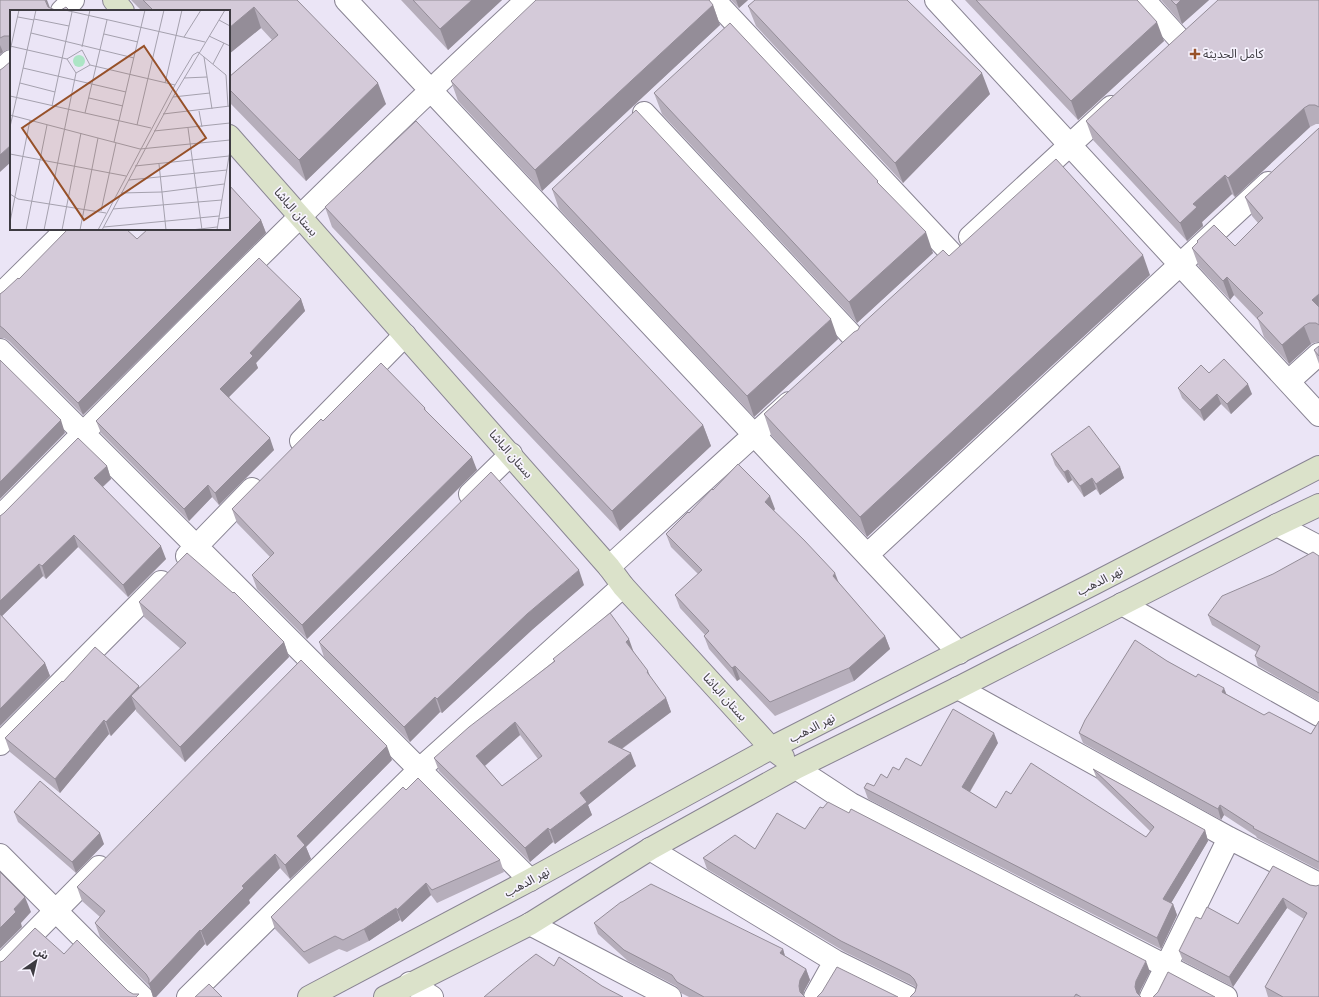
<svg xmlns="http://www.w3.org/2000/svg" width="1319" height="997" font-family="'Golos Text','Noto Sans Arabic',sans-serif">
	<rect width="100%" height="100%" fill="#ebe5f6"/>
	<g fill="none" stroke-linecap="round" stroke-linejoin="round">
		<g stroke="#898493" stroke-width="24">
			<path id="street" d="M346,0L959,653
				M714,0L952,254
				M936,0L1319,415
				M1144,0L1182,42
				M62,11L73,0
				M0,71L11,61
				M644,113L857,341
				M970,237L1111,107
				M0,295L67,229
				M0,350L530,880
				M1289,381L1319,354
				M301,441L405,335
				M470,494L511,454
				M0,517C173,342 346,167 527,0
				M1277,525L1319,547
				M867,555L1268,183
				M187,556L252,489
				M609,567L789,403
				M1122,604L1319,715
				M958,688L1229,838L1319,884
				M0,744L161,582
				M796,768L851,804L1226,997
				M650,849L835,961L908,997
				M0,855L142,997
				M530,924L670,997
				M0,967L99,867
				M410,983L432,997
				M188,997L420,769L623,586
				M815,997L835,961
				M1151,997L1229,838"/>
		</g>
		<g stroke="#898493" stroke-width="24">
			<path id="secondary" d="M114,0L123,11
				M229,136L609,567L623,586L771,748L783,757
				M309,997L530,880L771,748L1095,583L1319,467
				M385,997L530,924L650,849L796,768L958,688L1277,525L1319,505"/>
		</g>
		<use href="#street" stroke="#fff" stroke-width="22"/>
		<use href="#secondary" stroke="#dbe2ca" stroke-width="22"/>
	</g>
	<path fill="#b6aebb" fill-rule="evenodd" d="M0,0L50,8L55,10L70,11H11V49H9L3,52L0,54Z
		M131,0H297L386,104L306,181L230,103L229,99V77L272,40L261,28L229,54V11H142Z
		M401,0H502L448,50Z
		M731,0H748L739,8Z
		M965,0H1137L1164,41L1078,120Z
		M1161,0H1209L1182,24Z
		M1319,0V124H1316L1310,127L1235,197L1232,194L1202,222L1203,226L1187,241L1093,140L1086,121Z
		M713,5L720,25L542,191L458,101L451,81Z
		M748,6L990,94L903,183L756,26Z
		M654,93L879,185L933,253L857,323L662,114Z
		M1319,128V342H1316L1311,344L1289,364L1264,337L1258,320L1234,295L1230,300L1199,267L1192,248L1198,242L1197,241L1235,246L1258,223L1252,216L1245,197Z
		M552,189L838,339L754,417L559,209Z
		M325,207L703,425L711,446L620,531L332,227Z
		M261,220L266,233L83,415L9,341L4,338H0V294L4,291L19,279L137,239Z
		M949,256L1150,275L867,537L771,435L764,414L858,330Z
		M301,299L305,311L256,363L258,368L229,397L274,450L219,505L212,497L189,521L101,433L96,421Z
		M1319,346V364L1314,350Z
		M1209,373L1252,394L1231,414L1221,404L1204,421L1182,398L1178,388Z
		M425,408L426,411L477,470L307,639L257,589L252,575L270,557L237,523L232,509L323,421Z
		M1051,454L1120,467L1124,478L1100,495L1096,489L1084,497L1072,480L1068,483L1055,465Z
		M107,466L111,479L103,487L166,559L128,597L78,547L46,579L43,576L2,616L45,663L50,676L0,726V516Z
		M713,490L775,509L774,511L839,583L885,636L890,649L854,681L775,716L740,679L737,681L709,649L704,636L705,635L680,608L675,595L698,574L671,547L666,534Z
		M1319,556V701L1258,666L1255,656L1257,652L1212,625L1208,615Z
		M584,585L533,629L442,713L440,712L410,742L324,657L319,642Z
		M139,602L284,642L289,657L185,762L136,711V709L111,736L109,734L60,793L10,752L5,738L63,682L139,688L181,649L144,617Z
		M633,651L651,679L666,698L671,712L622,749L636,766L588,805L592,815L555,844L553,842L530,862L439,771L434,758L554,661L553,659ZM520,735L538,759L502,786L485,766Z
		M1167,661L1264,715L1311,734L1319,721V870L1257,838L1256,836L1224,815L1221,820L1083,743L1079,733Z
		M998,743L970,792L996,808L1011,794L1146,837L1150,831L1097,779L1093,769L1205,830L1208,841L1171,903L1173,904L1177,915L1161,949L868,799L864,788L874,786L887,778L921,766Z
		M392,760L306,847L311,859L290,879L280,868L249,900L250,903L207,946L205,944L156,997H153L150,987L100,937L95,923L100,917L82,901L77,887Z
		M406,790L500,860L504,872L437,903L431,895L402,922L400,920L369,941L347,952L339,949L309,964L275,929L271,917Z
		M14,812L104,844L76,873L18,822Z
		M805,829L1150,972L1140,991L1139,995L1141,997H910L915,992L916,988L914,986L845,952L707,869L703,858L755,849Z
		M1273,866L1310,885L1316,886L1319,997H1268L1265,987L1304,919L1287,908L1233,987L1183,961L1179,951L1201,919L1238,924Z
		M594,923L783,949L785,956L806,969L810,980L804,991L803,995L805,997H689L681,993L676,986L628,961L598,934Z"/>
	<path fill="#948d98" d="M45,0H47L50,8V11Z
		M472,0H502L448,50L440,29Z
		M736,0H748L739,8Z
		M1181,0H1209L1182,24L1176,5Z
		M713,5L720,25L542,191L535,170Z
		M254,7L261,28L229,54V28Z
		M1157,22L1164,41L1078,120L1071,101Z
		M0,45L3,52L0,54Z
		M982,73L990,94L903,183L895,163Z
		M378,83L386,104L306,181L299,160Z
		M1304,108L1310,127L1235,197L1228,178Z
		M11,145V162L0,172V155Z
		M1225,175L1232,194L1202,222L1203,226L1187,241L1180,223L1193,204Z
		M261,220L266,233L83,415L78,403Z
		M926,232L933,253L857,323L849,302Z
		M1143,255L1150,275L867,537L860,517Z
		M1227,277L1234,295L1230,300L1223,281Z
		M1319,294V318L1312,300Z
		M301,299L305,311L256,363L258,368L225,401L220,389L250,353Z
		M831,319L838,339L754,417L747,396Z
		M1304,326L1311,344L1289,364L1282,345Z
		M1248,384L1252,394L1231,414L1227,404Z
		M1217,394L1221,404L1204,421L1200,410Z
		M61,420L65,433L0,499V482Z
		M703,425L711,446L620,531L612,511Z
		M270,438L274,450L219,505L215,493Z
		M472,457L477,470L307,639L302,625Z
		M107,466L111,479L99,490L94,478Z
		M1120,467L1124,478L1100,495L1096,484Z
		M1068,470L1072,480L1068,483L1064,472Z
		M1092,478L1096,489L1084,497L1080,486Z
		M208,485L212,497L189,521L184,509Z
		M770,496L775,509L769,515L765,502Z
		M74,535L78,547L46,579L42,566Z
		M161,546L166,559L128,597L123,585Z
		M39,564L43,576L0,618V601Z
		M579,570L584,585L533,629L442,713L437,699L527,614Z
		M835,573L840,586L833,576Z
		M885,636L890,649L854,681L849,668Z
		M629,639L634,653L626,642Z
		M284,642L289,657L185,762L180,747Z
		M45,663L50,676L0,726V709Z
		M735,666L740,679L737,681L732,668Z
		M648,671L653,684L647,672Z
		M139,686L144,700L131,696L136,709L111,736L106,722Z
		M1224,688L1228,698L1222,692Z
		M435,697L440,712L410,742L404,727Z
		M666,698L671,712L613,755L608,742Z
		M104,720L109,734L60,793L55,779Z
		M515,722L520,735L481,769L476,756Z
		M994,733L998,743L966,798L962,787Z
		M387,746L392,760L306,847L311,859L290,879L285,865L297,836Z
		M631,753L636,766L588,805L592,815L555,844L550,830L580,793Z
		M1220,805L1224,815L1221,820L1218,809Z
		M548,828L553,842L530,862L525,848Z
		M1205,830L1208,841L1167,910L1163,899Z
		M100,833L104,844L76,873L72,862Z
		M275,854L280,868L249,900L250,903L207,946L201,931L242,886Z
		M426,883L431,895L402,922L397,910Z
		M25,897L31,912L21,923L22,927L0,949V928L14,909Z
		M1283,898L1287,908L1233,987L1229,977Z
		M1173,904L1177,915L1161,949L1157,938Z
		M396,908L400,920L369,941L364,929Z
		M200,930L205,944L156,997H153L149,984Z
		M783,949L786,960L780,953Z
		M1146,961L1150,972L1140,991L1139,997H1138L1135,987L1136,981Z
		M806,969L810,980L804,991L803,997H802L799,986L800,980Z"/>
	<path fill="#d4cad9" stroke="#948d98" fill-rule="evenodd" d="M0,0H45L48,7L55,10H61L66,7L70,11H11V37L10,36H4L0,38Z
		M143,0H297L378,83L299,160L229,89V77L278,35L254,7L229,28V11H154Z
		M413,0H472L440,29Z
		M536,0H709L713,5L535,170L451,81Z
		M755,0H907L982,73L895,163L748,6Z
		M976,0H1137L1157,22L1071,101Z
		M1171,0H1181L1176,5Z
		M1218,0H1319V107L1315,105H1309L1304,108L1228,178L1225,175L1193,204L1197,207L1180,223L1086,121Z
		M730,23L878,181L877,182L926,232L849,302L654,93Z
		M11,61V145L0,155V70L3,68Z
		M636,110L831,319L747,396L552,189Z
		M416,121L703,425L612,511L325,207Z
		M1319,128V294L1312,300L1319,307V325L1316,323H1309L1304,326L1282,345L1257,318L1263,313L1227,277L1223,281L1192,248L1198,242L1197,241L1214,225L1235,246L1263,218L1245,197Z
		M1056,159L1143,255L860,517L764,414L854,332L858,330L860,326L943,250L949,256Z
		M229,185L261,220L78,403L4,329L0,326V294L4,291L18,278L19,279L68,229H126L137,239L148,229H229Z
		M259,258L301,299L250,353L253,356L220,389L270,438L215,493L208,485L184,509L96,421Z
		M1319,346V356L1314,350Z
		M1224,359L1248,384L1227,404L1217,394L1200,410L1178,388L1201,365L1209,373Z
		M0,360L61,420L0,482Z
		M381,363L425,408L424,409L472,457L302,625L252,575L274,553L232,509L321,419L323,421Z
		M1089,426L1120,467L1096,484L1092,478L1080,486L1068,470L1064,472L1051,454Z
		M78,438L107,466L94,478L161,546L123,585L74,535L42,566L39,564L0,601V516L4,513Z
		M738,464L770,496L765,502L804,540L835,573L833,576L885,636L849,668L770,702L735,666L732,668L704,636L709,631L675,595L702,570L666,534L688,512L689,513L712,489L713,490Z
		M491,472L579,570L527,614L437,699L435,697L404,727L319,642Z
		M1313,552L1319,556V693L1255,656L1260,646L1208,615L1222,596L1273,574Z
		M187,553L233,593L234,592L284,642L180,747L131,696L186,643L139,602Z
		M610,613L629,639L626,642L648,671L647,672L666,698L608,742L631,753L580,793L587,802L550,830L548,828L525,848L434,758L469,727L555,661L553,659ZM515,722L542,756L502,786L476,756Z
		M0,614L45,663L0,709Z
		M1135,640L1167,661L1196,677L1198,674L1224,688L1222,692L1264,715L1269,712L1311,734L1319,721V862L1253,828L1254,827L1220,805L1218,809L1079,733L1085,720Z
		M95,647L139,686L106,722L104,720L55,779L5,738L62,681L63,682Z
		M301,660L387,746L297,836L305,845L285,865L275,854L242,886L244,888L201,931L200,930L149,984V979L146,974L95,923L105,911L77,887Z
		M953,709L994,733L962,787L996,808L1006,791L1011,794L1031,763L1146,837L1154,827L1093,769L1205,830L1163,899L1173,904L1157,938L864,788L867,783L874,786L881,774L887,778L893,767L899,770L906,758L921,766Z
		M418,778L500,860L432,890L426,883L397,910L396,908L364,929L343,940L335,936L304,952L271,917L403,787L406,790Z
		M40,781L100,833L72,862L14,812Z
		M828,802L849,813L851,809L1146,961L1136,981L1135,987L1137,993L1141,997H1081L1076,994L1074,997H910L915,992L917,985L914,979L910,975L841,941L703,858L735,835L755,849L777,813L805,829L820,807L823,808Z
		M1273,866L1310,885L1316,886L1319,885V997H1283L1265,987L1307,913L1283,898L1229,977L1179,951L1196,917L1201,919L1207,907L1238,924Z
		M0,872L25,897L14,909L16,912L0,928Z
		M651,884L783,949L780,953L806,969L800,980L799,986L800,992L805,997H704L677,982L672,975L624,950L594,923L621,902H622Z
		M35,928L64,954L77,940L128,991L133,994H139L136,997H0V962L3,961Z
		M536,954L554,966L559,957L602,986L623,997H484L517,969Z
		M837,967L898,997H817L822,992Z
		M1168,972L1215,997H1153L1158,992Z
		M209,984L222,997H195Z"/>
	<path fill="#975129" stroke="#f7f3fe" stroke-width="1.5" d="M1193 48h4v4h4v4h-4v4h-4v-4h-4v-4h4z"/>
	<g text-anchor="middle" stroke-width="3.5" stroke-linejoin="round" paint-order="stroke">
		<g font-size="12" fill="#3d3b41" stroke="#f7f3fe" text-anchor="start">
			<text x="1203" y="58">كامل الحديثة</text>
		</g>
		<g font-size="12" fill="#3d3b41" stroke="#f7f3fe">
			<text transform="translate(296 212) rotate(49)" y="4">بستان الباشا</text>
			<text transform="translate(511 454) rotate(49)" y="4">بستان الباشا</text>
			<text transform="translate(1100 581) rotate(-27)" y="4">نهر الدهب</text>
			<text transform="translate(725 697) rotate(48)" y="4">بستان الباشا</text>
			<text transform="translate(812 728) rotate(-27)" y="4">نهر الدهب</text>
			<text transform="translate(527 882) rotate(-28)" y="4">نهر الدهب</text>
		</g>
	</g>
	<g transform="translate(10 10)">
		<rect width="220" height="220" fill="#ebe5f6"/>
		<path d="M63 51a6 6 0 1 1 12 0a6 6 0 1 1-12 0Z" fill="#ace5c5"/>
		<path fill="none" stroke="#a5a1ae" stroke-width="1" d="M55,0L195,32M8,7L24,10M24,9L59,16M209,10L220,16M21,23L124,48M94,24L128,32M199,26L220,36M174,27L191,0M0,36L57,49L72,40L80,55M72,37L80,0M0,41L9,0M188,42L216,65L218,96M194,47L202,99M57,49L66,63L80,55L165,75M203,54L214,33M13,58L116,82M174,68L197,67M10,73L45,82M155,73L172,0M0,86L141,118M163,87L200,83M79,88L113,96M42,96L62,2M189,101L192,117M75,103L97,10M153,104L220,96M0,105L130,139L220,130M127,115L154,0M0,117L26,0M178,118L192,220M144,121L220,113M104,132L135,0M0,144L116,166M149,154L156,220M125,156L219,146M119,170L217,160M111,183L152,182L214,174M0,184L8,189L96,203M103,199L212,190M91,201L106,133M208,209L220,207M0,212L20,110M94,217L209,206M16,220L37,115M34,220L66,63M52,220L71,123M70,220L88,128M88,220L165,75L183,45L188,42M92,220L163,87L215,0M181,220L207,217M207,220L220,140"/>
		<path fill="#975129" fill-opacity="0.15" stroke="#975129" stroke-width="2" d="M134,36L196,128L74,210L12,118Z"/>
		<rect width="220" height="220" fill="none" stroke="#3d3b41" stroke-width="2"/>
	</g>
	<g transform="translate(36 961) rotate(34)" stroke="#f7f3fe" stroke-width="3" paint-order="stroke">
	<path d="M0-3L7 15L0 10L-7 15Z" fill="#3d3b41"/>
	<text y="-6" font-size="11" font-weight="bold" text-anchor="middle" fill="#3d3b41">ش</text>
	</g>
</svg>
